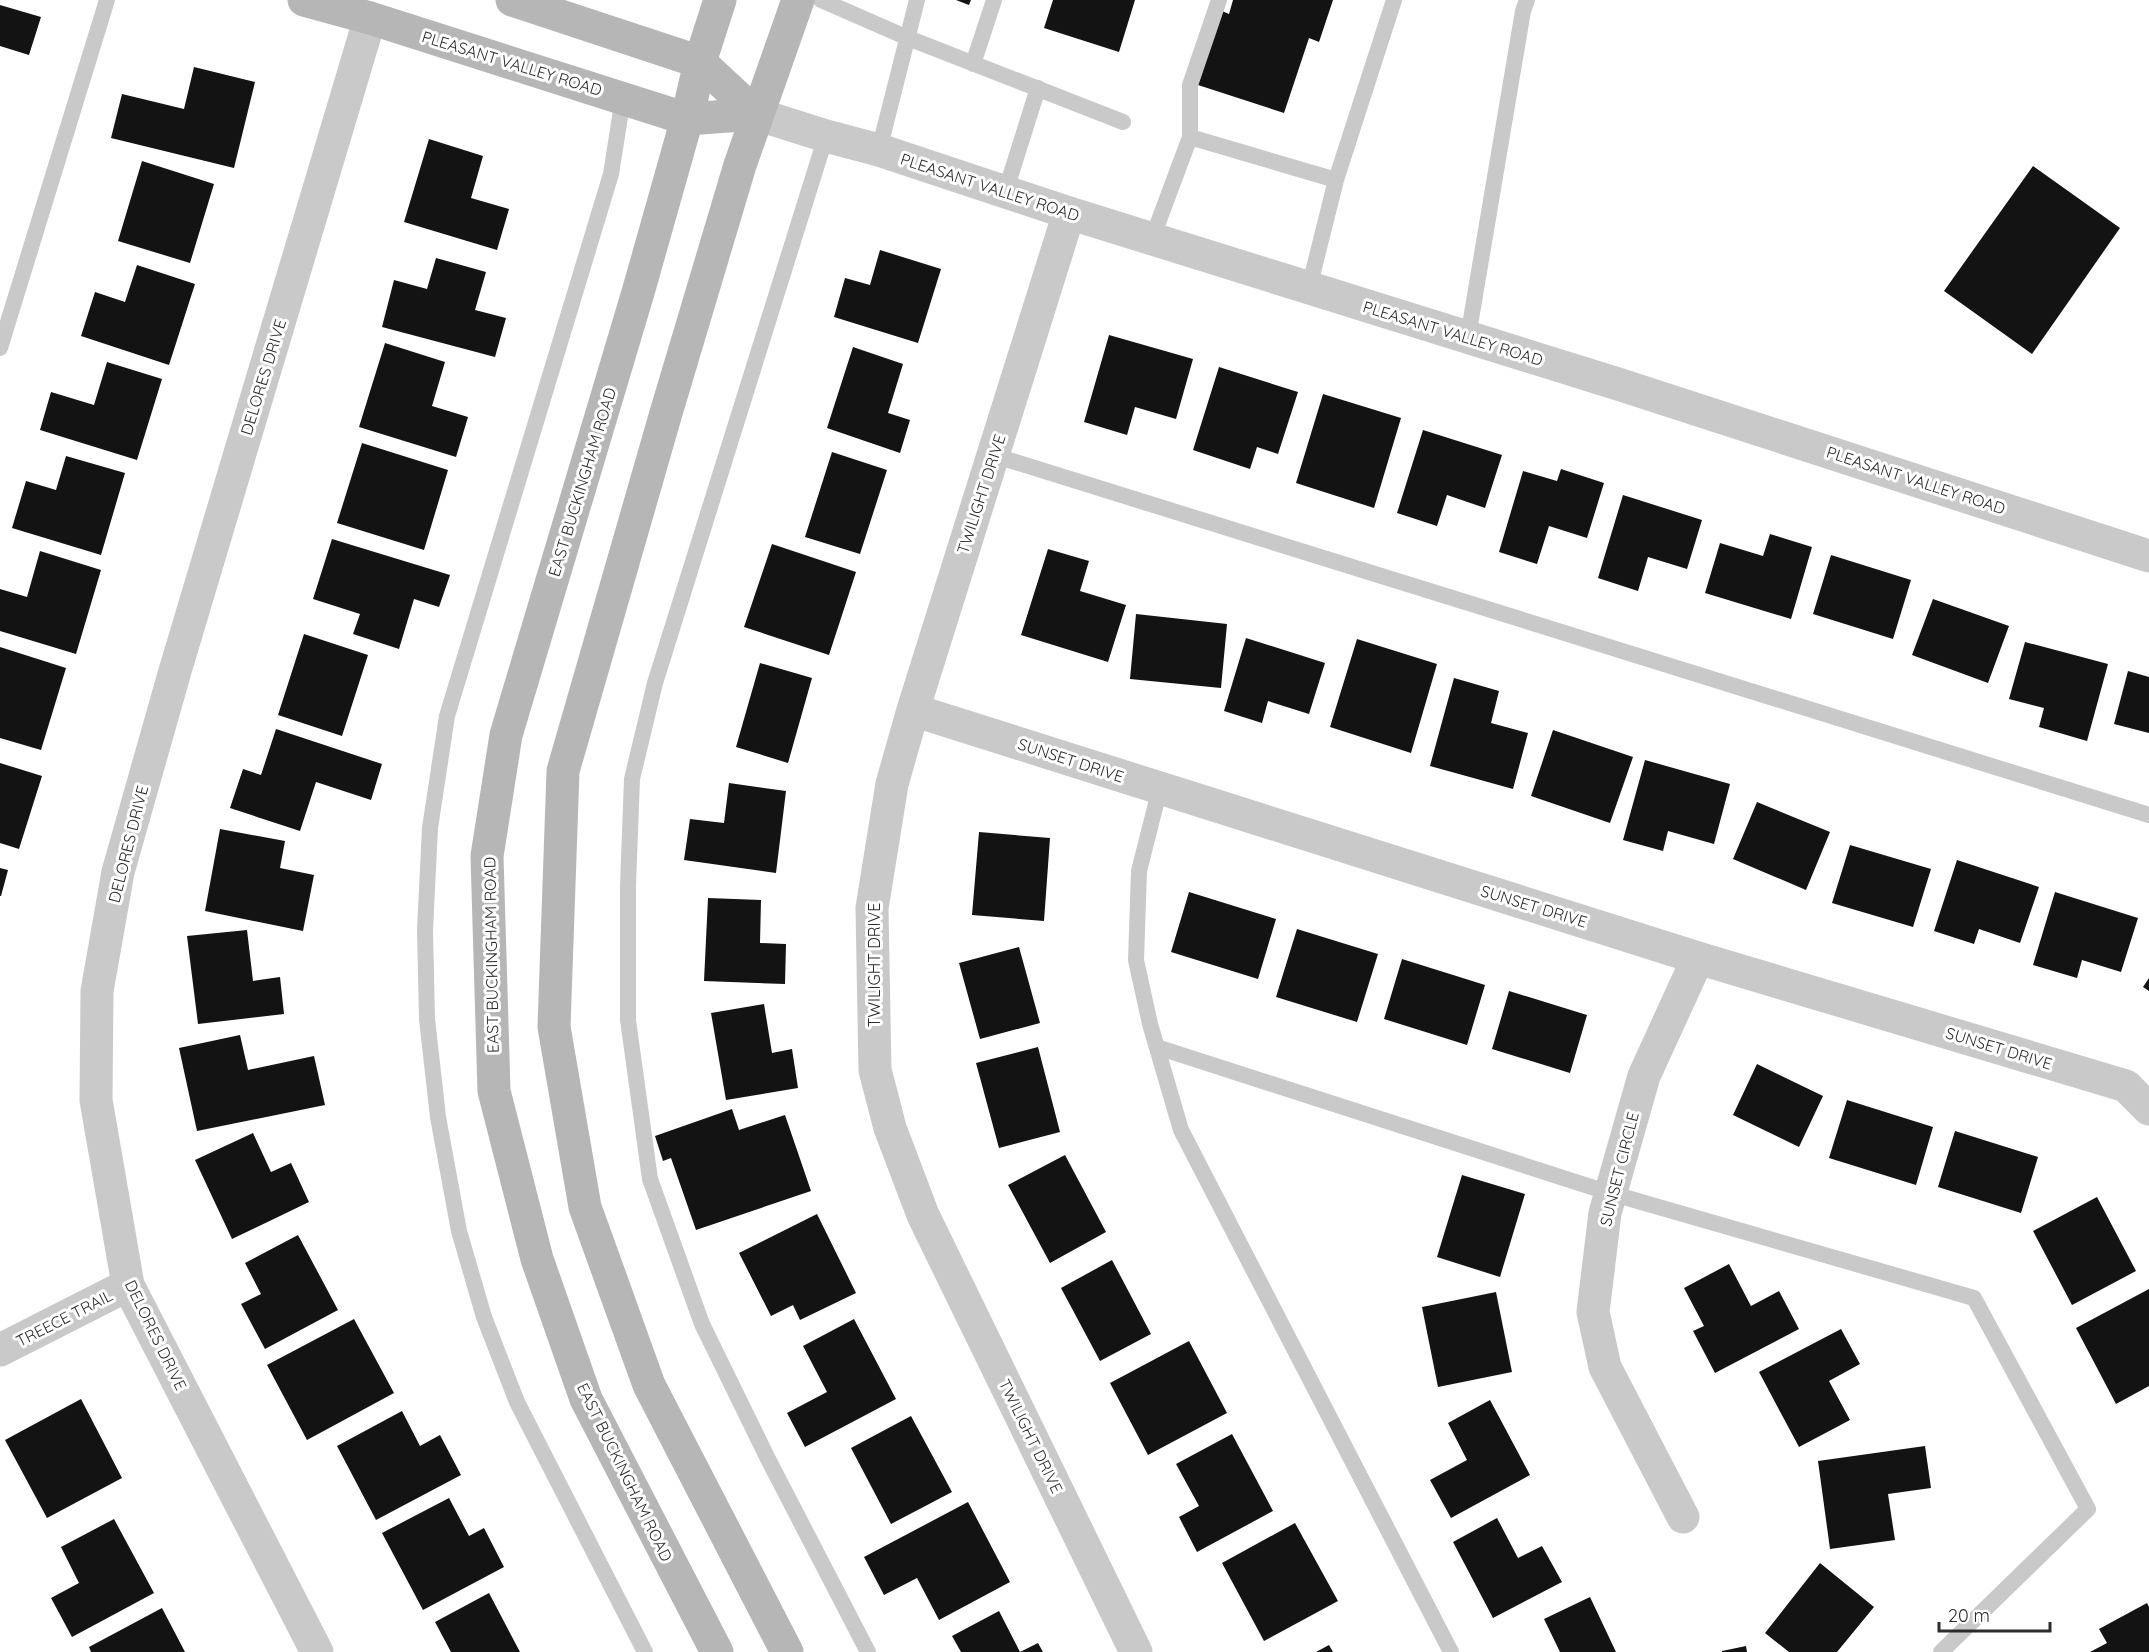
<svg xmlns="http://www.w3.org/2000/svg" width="2149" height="1652" font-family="Quicksand,sans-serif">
	<rect width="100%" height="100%" fill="#fff"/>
	<path fill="#131313" d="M956,0H971L969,5Z
		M1053,0H1135L1119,52L1044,28Z
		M1233,0H1333L1319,42L1309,38L1284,113L1198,85L1222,11L1229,14Z
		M0,5L41,17L29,55L0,46Z
		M194,67L255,82L234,168L111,138L122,94L184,109Z
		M429,139L483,156L471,198L509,209L497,250L404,222Z
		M142,161L214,184L190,263L118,241Z
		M2033,166L2120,228L2032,354L1944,291Z
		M880,250L941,269L918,343L834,317L845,278L870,285Z
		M436,258L486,272L475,310L506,318L495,357L382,327L394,280L427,289Z
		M137,265L195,284L169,365L81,336L95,292L125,302Z
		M1109,335L1193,359L1176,419L1135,407L1127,435L1084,422Z
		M385,343L445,362L432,406L468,417L456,457L359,427Z
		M853,347L903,364L888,413L910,420L900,453L827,428Z
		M107,362L162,379L137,460L40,430L51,392L94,405Z
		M1219,367L1298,392L1278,454L1257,447L1250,469L1193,450Z
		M1323,394L1401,418L1374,508L1296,483Z
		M1423,430L1502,455L1485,508L1447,495L1437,526L1397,513Z
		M362,443L448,470L424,550L337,523Z
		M832,452L887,470L860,554L805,537Z
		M66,456L125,473L101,555L12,528L26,481L56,490Z
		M1561,469L1604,483L1587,538L1549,526L1537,564L1499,552L1523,471L1557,481Z
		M1623,495L1702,520L1687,569L1648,557L1638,591L1598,578Z
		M1770,534L1812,547L1791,619L1705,593L1720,543L1763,556Z
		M332,539L450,575L439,607L414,599L399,649L353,634L360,614L313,599Z
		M772,544L856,572L829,655L744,627Z
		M1048,549L1089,561L1080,591L1126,605L1108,662L1021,635Z
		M40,551L101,570L76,654L0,631V589L27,597Z
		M1831,555L1911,580L1893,639L1813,614Z
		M1933,599L2009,626L1988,683L1912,655Z
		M1136,614L1227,624L1221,688L1130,679Z
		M304,634L368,655L342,736L278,715Z
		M1246,638L1325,663L1309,714L1268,701L1262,723L1224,711Z
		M1357,639L1437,664L1411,753L1330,727Z
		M2025,642L2108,664L2087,741L2039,727L2044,708L2009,699Z
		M0,647L66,668L41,750L0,738Z
		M760,663L812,678L788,763L736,747Z
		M2128,671L2149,677V733L2114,724Z
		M1454,678L1499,691L1491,723L1528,733L1513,789L1430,766Z
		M276,729L382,764L371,800L316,782L300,831L230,808L243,769L261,775Z
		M1553,730L1633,757L1610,823L1531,796Z
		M1645,760L1730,784L1714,844L1668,831L1663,851L1623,840Z
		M0,763L42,776L19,849L0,843Z
		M729,783L786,791L776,873L684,860L690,819L724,823Z
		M1757,802L1830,832L1806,890L1733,859Z
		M220,829L285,841L280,868L314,875L303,931L205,911Z
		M979,832L1050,838L1044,921L972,915Z
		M1850,845L1931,869L1913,927L1832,903Z
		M1957,860L2039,887L2020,943L1979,929L1974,944L1934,931Z
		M0,868L8,870L1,896H0Z
		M1189,892L1276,919L1258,979L1171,952Z
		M2055,892L2138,918L2121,972L2082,960L2077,978L2033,965Z
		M708,898L761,900L760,943L786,944L785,984L704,981Z
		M1297,929L1378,954L1357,1022L1276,997Z
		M247,930L253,981L280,977L284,1014L198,1024L187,936Z
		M1019,947L1040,1023L980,1039L959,963Z
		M1402,959L1485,985L1467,1045L1384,1019Z
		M2149,978V991L2143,987Z
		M1509,991L1587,1015L1570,1073L1492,1049Z
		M764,1004L772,1053L792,1049L798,1088L726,1100L711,1013Z
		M240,1035L248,1070L314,1056L325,1105L197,1131L179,1048Z
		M1038,1047L1060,1132L999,1148L976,1063Z
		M1757,1064L1823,1096L1799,1147L1733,1115Z
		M1847,1100L1933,1127L1916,1185L1829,1158Z
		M732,1109L739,1130L785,1115L811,1191L696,1230L671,1158L663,1161L655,1136Z
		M1955,1131L2038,1157L2021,1213L1938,1187Z
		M253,1133L271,1172L291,1163L309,1202L232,1239L195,1160Z
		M1065,1155L1106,1232L1050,1263L1008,1185Z
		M1462,1175L1525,1194L1500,1277L1437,1257Z
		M2097,1197L2136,1271L2072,1305L2033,1231Z
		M817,1214L856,1293L800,1320L793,1305L771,1316L739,1253Z
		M298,1235L338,1310L265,1349L241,1304L261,1294L245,1263Z
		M1112,1260L1151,1334L1100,1361L1061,1288Z
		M1729,1264L1751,1306L1779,1291L1799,1329L1715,1373L1693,1331L1704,1326L1684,1288Z
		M2149,1289V1386L2116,1404L2076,1328Z
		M1496,1292L1512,1372L1438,1387L1422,1307Z
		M354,1319L394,1393L307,1440L267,1365Z
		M854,1319L896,1399L805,1447L787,1413L827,1392L803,1346Z
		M1841,1329L1860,1364L1829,1381L1850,1420L1799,1447L1759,1372Z
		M1189,1341L1227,1413L1148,1455L1110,1383Z
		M81,1399L122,1478L47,1518L5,1440Z
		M1490,1400L1530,1475L1451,1518L1430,1480L1467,1460L1448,1423Z
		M402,1411L420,1446L440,1435L461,1475L376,1520L337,1446Z
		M911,1416L952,1492L891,1524L851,1448Z
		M1232,1434L1273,1511L1197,1552L1179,1517L1199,1506L1176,1464Z
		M1925,1446L1931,1488L1888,1494L1895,1540L1830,1549L1818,1461Z
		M449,1498L469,1536L484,1528L504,1567L423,1610L382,1533Z
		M968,1502L1010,1582L939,1620L917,1578L884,1595L864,1557Z
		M1497,1518L1518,1558L1542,1546L1562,1582L1493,1618L1453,1542Z
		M114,1519L154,1593L72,1637L51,1598L79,1583L61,1547Z
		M1295,1523L1338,1601L1264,1641L1222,1563Z
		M1820,1563L1874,1607L1837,1652H1789L1765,1633Z
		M489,1593L520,1652H451L435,1622Z
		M1590,1597L1616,1652H1560L1544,1619Z
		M2147,1603L2149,1607V1652H2090L2107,1643L2099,1629Z
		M162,1608L185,1652H91L89,1647Z
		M999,1611L1020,1652H961L952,1636Z
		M1038,1643L1043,1652H1020Z
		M1329,1645L1333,1652H1316Z
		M1746,1646L1747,1652H1722V1651Z"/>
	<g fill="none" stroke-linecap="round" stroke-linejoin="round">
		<path stroke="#c9c9c9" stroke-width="16" d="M821,0L908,38L1123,122
			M973,64L994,0
			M623,98L611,174L447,716L430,828L425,930L427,1019L438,1117L459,1231L484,1317L517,1402L645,1652
			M826,136L655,683L632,779L628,885V1020L650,1179L702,1324L768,1459L868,1652
			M1190,137V85L1219,0
			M879,150L917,0
			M1005,193L1038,88
			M1152,239L1190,137L1336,180
			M1309,288L1336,180L1394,0
			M1468,337L1523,11L1527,0
			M0,348L107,0
			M993,455L2149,815
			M1160,788L1139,871L1136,960L1150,1024L1181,1130L1451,1652
			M1157,1047L1610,1193L1974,1298L2088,1509L1941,1652"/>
		<path stroke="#c9c9c9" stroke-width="33" d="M1069,213L913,710L892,784L872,908L875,1070L890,1128L923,1215L1136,1652
			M913,710L1698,958L2126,1086L2149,1109
			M0,1350L128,1285
			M1683,1517L1605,1367L1593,1312L1605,1213L1644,1076L1698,958
			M317,1652L128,1285L96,1100L97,991L118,872L175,671L370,18"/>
		<path stroke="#c9c9c9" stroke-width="33" d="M756,114L826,136L879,150L1069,213L1618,384L2149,556"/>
		<path stroke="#b6b6b6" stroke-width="33" d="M304,0L370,18L687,119L756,114
			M512,0L700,62L756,114
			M717,1652L586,1399L537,1259L494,1091L487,856L506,735L639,289L687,119L700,62L720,0
			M787,1652L649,1385L585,1207L554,1027L563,771L666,413L740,165L798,0"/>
	</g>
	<g text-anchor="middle" stroke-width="6" stroke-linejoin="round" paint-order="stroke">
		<g font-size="16" fill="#2c2c2c" stroke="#fff">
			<text transform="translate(512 63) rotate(17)" y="6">PLEASANT VALLEY ROAD</text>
			<text transform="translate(990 187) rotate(18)" y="6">PLEASANT VALLEY ROAD</text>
			<text transform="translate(1453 333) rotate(17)" y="6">PLEASANT VALLEY ROAD</text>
			<text transform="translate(263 377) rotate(-73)" y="6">DELORES DRIVE</text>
			<text transform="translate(1916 480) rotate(18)" y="6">PLEASANT VALLEY ROAD</text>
			<text transform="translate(582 482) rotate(-73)" y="6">EAST BUCKINGHAM ROAD</text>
			<text transform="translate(981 494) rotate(-72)" y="6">TWILIGHT DRIVE</text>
			<text transform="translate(1071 760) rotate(18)" y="6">SUNSET DRIVE</text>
			<text transform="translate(128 844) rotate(-76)" y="6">DELORES DRIVE</text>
			<text transform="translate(1534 906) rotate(17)" y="6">SUNSET DRIVE</text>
			<text transform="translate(491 955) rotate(-91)" y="6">EAST BUCKINGHAM ROAD</text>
			<text transform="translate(874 965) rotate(-90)" y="6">TWILIGHT DRIVE</text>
			<text transform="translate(1999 1048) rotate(17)" y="6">SUNSET DRIVE</text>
			<text transform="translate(1619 1169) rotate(-76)" y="6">SUNSET CIRCLE</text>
			<text transform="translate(64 1318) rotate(-27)" y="6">TREECE TRAIL</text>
			<text transform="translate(156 1335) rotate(64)" y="6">DELORES DRIVE</text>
			<text transform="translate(1031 1436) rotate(64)" y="6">TWILIGHT DRIVE</text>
			<text transform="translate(625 1472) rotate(64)" y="6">EAST BUCKINGHAM ROAD</text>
		</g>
	</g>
	<path d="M1939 1622v9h111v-9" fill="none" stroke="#2c2c2c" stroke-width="3"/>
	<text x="1948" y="1622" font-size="18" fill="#2c2c2c" stroke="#ffffff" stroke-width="4.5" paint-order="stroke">20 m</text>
</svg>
